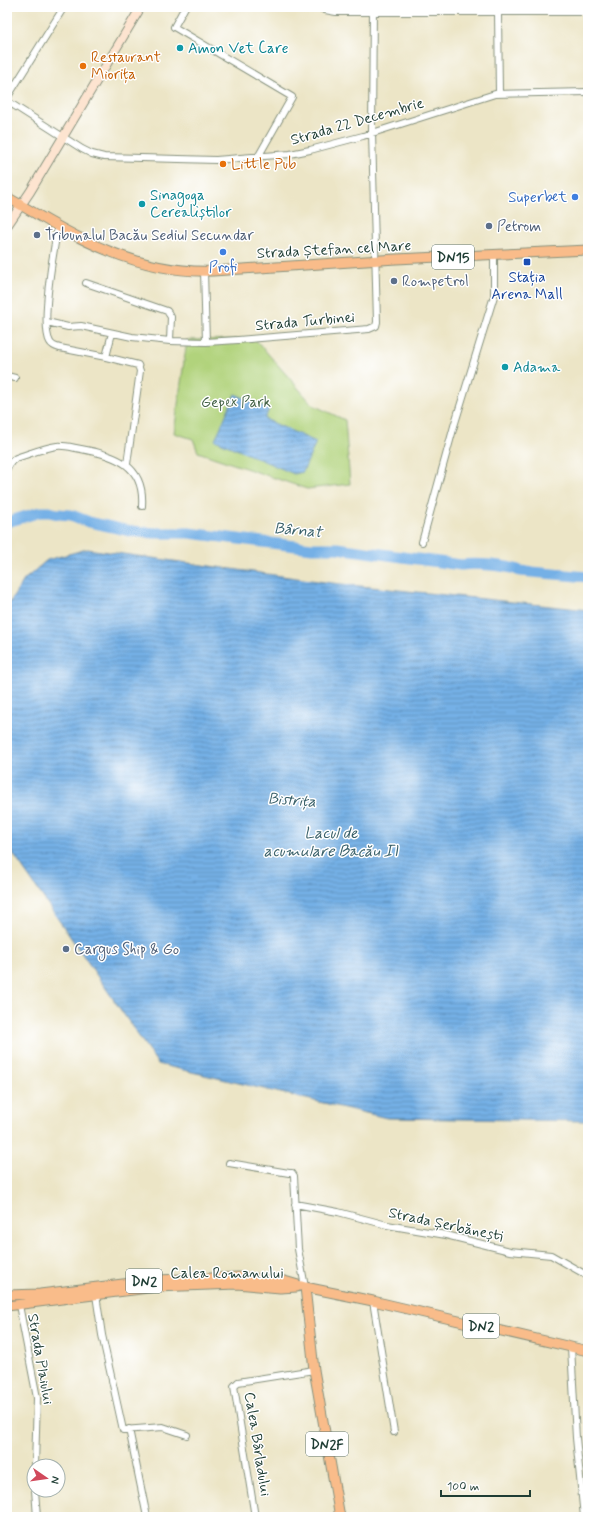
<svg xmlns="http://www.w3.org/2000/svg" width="595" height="1524" font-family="Mynerve,sans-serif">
	<defs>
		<pattern id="water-rules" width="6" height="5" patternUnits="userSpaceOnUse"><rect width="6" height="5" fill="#74b0e6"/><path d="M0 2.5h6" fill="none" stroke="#5f90bb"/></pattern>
	</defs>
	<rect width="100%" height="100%" fill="#fff"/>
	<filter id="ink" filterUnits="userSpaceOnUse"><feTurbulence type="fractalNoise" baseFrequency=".025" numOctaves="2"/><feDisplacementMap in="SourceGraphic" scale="8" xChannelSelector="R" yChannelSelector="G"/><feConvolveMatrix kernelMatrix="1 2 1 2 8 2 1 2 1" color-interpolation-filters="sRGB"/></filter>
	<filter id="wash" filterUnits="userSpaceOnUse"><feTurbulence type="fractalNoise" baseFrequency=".012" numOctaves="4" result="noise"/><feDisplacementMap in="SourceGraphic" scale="16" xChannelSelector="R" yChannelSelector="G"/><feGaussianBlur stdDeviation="0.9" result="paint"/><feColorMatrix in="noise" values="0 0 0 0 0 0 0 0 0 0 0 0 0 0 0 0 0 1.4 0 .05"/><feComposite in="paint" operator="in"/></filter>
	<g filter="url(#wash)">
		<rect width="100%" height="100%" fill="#ece5c6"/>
		<path fill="#b1d37b" stroke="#688858" d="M255,339L313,405L345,420L350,484L307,489L198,452L193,439L174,433L187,340Z"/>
		<path fill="url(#water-rules)" stroke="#4a768d" d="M235,394L269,409L265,419L316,442L303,472L294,474L215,440Z
			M87,549L332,583L588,610V1121L387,1118L158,1064L7,845V607L24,580L47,560Z"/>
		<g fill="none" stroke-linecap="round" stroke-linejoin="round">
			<path stroke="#74b0e6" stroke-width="11" d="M7,522L40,512H49L58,514L71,515L89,522L130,531L155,533H189L312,548H337L461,565C474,563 508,565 520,571L588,577"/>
		</g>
	</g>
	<g filter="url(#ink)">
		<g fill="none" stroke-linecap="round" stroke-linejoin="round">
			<g stroke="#86917d" stroke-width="8">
				<path id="minor" d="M185,7L174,27L292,97L258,157
					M318,7L325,10L336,12H588
					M498,12L499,93
					M7,98L64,7
					M7,101L82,149L92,154L104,157L216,160L290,154L310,150L363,136L495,94L588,92
					M58,226C54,248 40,325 50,342C52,346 56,347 60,348L106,357L138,365L140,371L127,464
					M204,271L206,342
					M86,283L167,311L171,317L170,341
					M47,322L68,327L81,326L132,337L170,341L206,342L238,340L369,329L376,326L377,322L372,132L373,7
					M106,357L112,333
					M7,376L15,378
					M7,469L11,462L16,458C29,454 43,448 57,446C64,445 74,448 81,449C115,455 145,465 142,506
					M422,542L454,426L494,296V255
					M229,1163L289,1173H292L294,1176L298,1249L305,1287
					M295,1204L338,1212L387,1225L446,1235L510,1251L551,1255L588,1276
					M96,1295L102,1335L123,1430L163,1427L187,1435
					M373,1301L394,1432
					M19,1305L37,1398L35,1466
					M571,1347L576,1438L584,1517
					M129,1429L147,1517
					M35,1490L37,1517
					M255,1517L234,1386L238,1382L314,1370"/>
			</g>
			<g stroke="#86917d" stroke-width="10">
				<path id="secondary" d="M7,226L30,192L141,7"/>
			</g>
			<g stroke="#86917d" stroke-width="11">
				<path id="primary" d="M7,197C72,235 134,274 213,271L396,259L588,250
					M305,1287L314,1370L340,1517
					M7,1295L40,1294L156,1280L238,1277L281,1280L305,1287L373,1301L588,1351
					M7,1306L156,1287L237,1284L280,1288L297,1287"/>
			</g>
			<use href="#minor" stroke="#fff" stroke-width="6"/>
			<use href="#secondary" stroke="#fde4d0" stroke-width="8"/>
			<use href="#primary" stroke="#f9bc8a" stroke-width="9"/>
		</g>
	</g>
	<g fill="#0f9aa8" stroke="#fff" stroke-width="1.5">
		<circle cx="180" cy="48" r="4"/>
		<circle cx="142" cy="204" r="4"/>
		<circle cx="505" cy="367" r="4"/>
	</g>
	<g fill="#e8710a" stroke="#fff" stroke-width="1.5">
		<circle cx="83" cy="66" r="4"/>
		<circle cx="223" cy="164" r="4"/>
	</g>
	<g fill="#3f7fe0" stroke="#fff" stroke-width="1.5">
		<circle cx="575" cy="197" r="4"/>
		<circle cx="223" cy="252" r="4"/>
	</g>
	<g fill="#5c6f8a" stroke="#fff" stroke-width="1.5">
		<circle cx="489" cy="226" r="4"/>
		<circle cx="37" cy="235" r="4"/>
		<circle cx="394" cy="281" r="4"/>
		<circle cx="66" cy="949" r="4"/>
	</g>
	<rect fill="#1a4fb4" stroke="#fff" stroke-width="1.5" x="523" y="258" width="8" height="8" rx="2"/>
	<g text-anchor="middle" stroke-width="3" stroke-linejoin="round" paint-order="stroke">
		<g fill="#fff" stroke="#627771" stroke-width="1">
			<rect x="432" y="245" width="42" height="24" rx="3"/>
			<rect x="126" y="1269" width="36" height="24" rx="3"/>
			<rect x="463" y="1314" width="36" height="24" rx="3"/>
			<rect x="306" y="1432" width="42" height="24" rx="3"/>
		</g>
		<g font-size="14" font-weight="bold" fill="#1f3d34">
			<text x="453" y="262">DN15</text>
			<text x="144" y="1286">DN2</text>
			<text x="481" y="1331">DN2</text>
			<text x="327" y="1449">DN2F</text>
		</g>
		<g font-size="15" fill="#0d838f" stroke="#fff" text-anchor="start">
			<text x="188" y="53">Amon Vet Care</text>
			<text x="150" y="200">Sinagoga<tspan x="150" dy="17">Cerealiștilor</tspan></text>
			<text x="513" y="372">Adama</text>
		</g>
		<g font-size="15" fill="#c56008" stroke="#fff" text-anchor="start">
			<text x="91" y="62">Restaurant<tspan x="91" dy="17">Miorița</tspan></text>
			<text x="231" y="169">Little Pub</text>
		</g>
		<g font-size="15" fill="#1f3d34" stroke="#fff">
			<text transform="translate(357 121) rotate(-16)" y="5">Strada 22 Decembrie</text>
			<text transform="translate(334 249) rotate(-3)" y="5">Strada Ștefan cel Mare</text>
			<text transform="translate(305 321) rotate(-5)" y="5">Strada Turbinei</text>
			<text transform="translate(446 1224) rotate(12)" y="5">Strada Șerbănești</text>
			<text x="227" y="1278">Calea Romanului</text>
			<text transform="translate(41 1359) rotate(80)" y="5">Strada Plaiului</text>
			<text transform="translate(258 1444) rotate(81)" y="5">Calea Bârladului</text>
		</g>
		<g font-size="15" fill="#366cbe" stroke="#fff" text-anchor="end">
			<text x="567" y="202">Superbet</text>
			<text x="223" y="272" text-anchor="middle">Profi</text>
		</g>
		<g font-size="15" fill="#4e5e75" stroke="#fff" text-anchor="start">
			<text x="497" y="231">Petrom</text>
			<text x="45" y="240">Tribunalul Bacău Sediul Secundar</text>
			<text x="402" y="286">Rompetrol</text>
			<text x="74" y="954">Cargus Ship &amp; Go</text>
		</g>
		<g font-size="15" fill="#164399" stroke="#fff">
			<text x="527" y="282">Stația<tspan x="527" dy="17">Arena Mall</tspan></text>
		</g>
		<g font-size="15" fill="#446246" stroke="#fff">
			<text x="236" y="407">Gepex Park</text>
		</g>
		<g font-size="16" font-style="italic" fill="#396069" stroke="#fff">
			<text transform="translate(298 529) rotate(5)" y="6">Bârnat</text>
			<text transform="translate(292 799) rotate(4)" y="6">Bistrița</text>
			<text x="331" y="838">Lacul de<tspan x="331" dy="18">acumulare Bacău II</tspan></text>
		</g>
	</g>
	<rect width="595" height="1524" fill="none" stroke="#fff" stroke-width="24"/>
	<g transform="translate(46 1478) rotate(103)"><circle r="19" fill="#ffffff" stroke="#a5b1ae"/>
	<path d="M0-3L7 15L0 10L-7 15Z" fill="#d1495b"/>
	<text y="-6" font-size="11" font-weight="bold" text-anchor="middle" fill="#1f3d34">N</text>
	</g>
	<path d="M441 1490v6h89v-6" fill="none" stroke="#1f3d34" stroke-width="2"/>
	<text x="447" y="1490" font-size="12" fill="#1f3d34" stroke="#ffffff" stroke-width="3" paint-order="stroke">100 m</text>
</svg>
